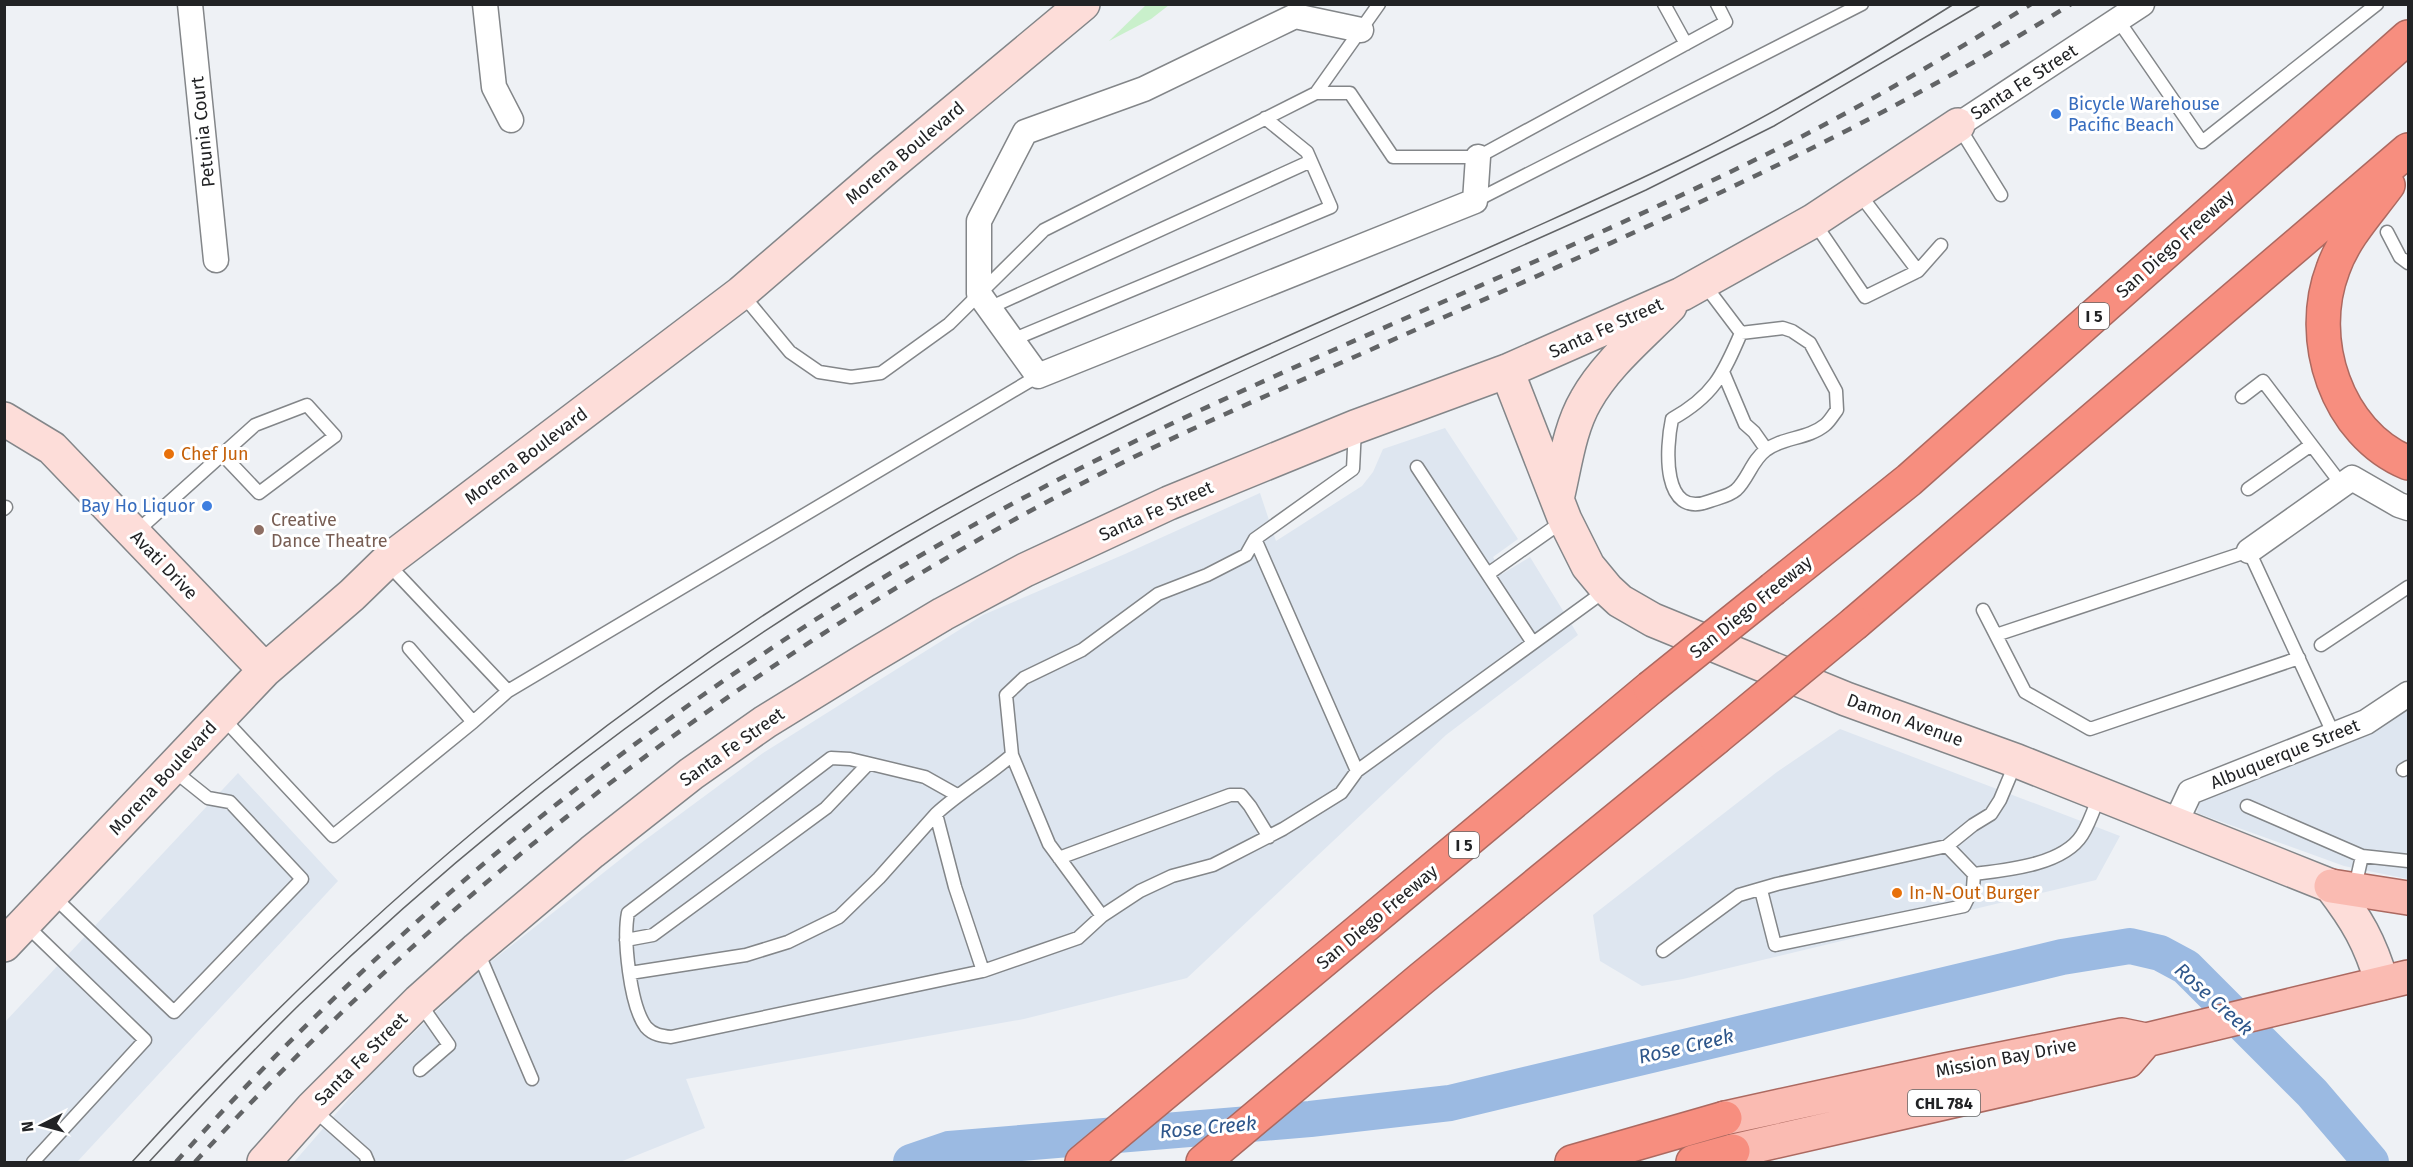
<svg xmlns="http://www.w3.org/2000/svg" width="2413" height="1167" font-family="'Fira Sans',sans-serif">
	<rect width="100%" height="100%" fill="#eef1f5"/>
	<path fill="#dee6f0" d="M1445,428L1518,539L1493,557L1502,574L1530,557L1578,635L1446,735L1187,978L1024,1019L686,1079L705,1128L620,1162H294L366,1079L474,975L641,843L763,753L983,615L1125,554L1260,493L1276,541L1362,486L1373,472L1383,449Z
		M2408,709V879L2344,866L2197,813L2200,800L2366,736Z
		M1840,729L2120,836L2096,880L1683,979L1642,986L1600,961L1593,915L1777,772Z
		M238,773L338,881L77,1162H5L4,1023Z"/>
	<path fill="#c9f0cb" d="M1147,4L1169,5L1151,19L1109,41Z"/>
	<g fill="none" stroke-linecap="round" stroke-linejoin="round">
		<path stroke="#9bbae2" stroke-width="36" d="M911,1162L949,1149L1310,1119L1450,1103L2062,957L2130,946L2160,953L2186,967L2312,1093L2371,1162"/>
		<g stroke="#838689" stroke-width="15">
			<path id="lane" d="M1664,4L1686,44
				M2118,20L2202,142L2377,4
				M1316,93L1379,4
				M1959,127L2001,195
				M1858,192L1918,271
				M1475,201L1862,4
				M1814,222L1865,297L1918,271L1941,245
				M2387,232L2400,257L2408,263
				M1704,284L1741,333L1783,328L1792,331L1810,343L1836,391L1837,410C1833,415 1830,421 1825,425C1808,439 1783,437 1766,450C1752,460 1748,479 1736,490C1729,496 1718,498 1710,501C1661,520 1666,447 1672,419C1713,396 1723,375 1741,333
				M742,294L790,352L819,372L851,377L881,373L949,324L1044,230L1316,93H1350L1393,157H1478L1726,22L1717,4
				M989,308L1311,161
				M1012,340L1331,207L1307,152L1265,118
				M1723,372L1745,424L1754,432L1766,449
				M2242,397L2263,381L2342,485
				M1355,428L1353,469L1255,539L1246,555L1207,575L1158,594L1082,650L1024,678L1006,695L1012,755C988,776 960,792 936,814L955,887L983,971L1078,938L1102,916L1140,891L1172,876L1213,865L1283,829L1341,793L1357,771L1606,590
				M1417,467L1533,643
				M2248,489L2311,445
				M4,509L6,507
				M135,533L255,425L307,405L335,436L259,493L222,454
				M1255,539L1357,771
				M387,563L508,691L473,722
				M1488,574L1563,521
				M1983,610L2025,692L2090,729L2299,658
				M1996,635L2249,551L2334,735
				M2321,645L2408,587
				M508,691L1038,376
				M222,717L333,836L473,722L409,648
				M1012,755L1049,844L1102,916
				M2403,770L2408,767
				M957,795L925,777L850,759L831,758L628,913C623,939 630,1006 646,1027C653,1035 662,1036 671,1037L983,971
				M2247,806L2362,856L2408,861
				M1059,858L1230,795H1241L1250,806L1269,837
				M1974,874C2007,870 2063,865 2082,835C2089,824 2094,809 2099,796
				M2355,887L2362,856
				M1761,890L1775,945L1964,906L1973,888L1974,874L1947,846
				M53,896L174,1012L302,879L230,802L208,798L173,770
				M26,925L145,1040L33,1162
				M626,940L653,935L826,808L868,764
				M1663,951L1739,895L1777,884L1947,846L1973,825L1991,814L2000,800L2016,762
				M478,952L532,1079
				M630,973L746,955L788,942L839,917L879,878L936,814
				M419,1002L449,1045L420,1070
				M313,1109L365,1155L368,1162"/>
		</g>
		<g stroke="#838689" stroke-width="27">
			<path id="street" d="M190,4L216,260
				M485,4L494,87L511,120
				M1361,30L1295,16L1144,89L1025,132L979,221V294L1038,376L1475,201L1478,157
				M1958,125L2142,4
				M2249,551L2352,478L2399,505L2408,508
				M2175,824L2190,792L2366,722L2408,694"/>
		</g>
		<g stroke="#838689" stroke-width="36">
			<path id="secondary" d="M1507,371L1565,520L1588,566L1607,589L1620,601L1653,620L1846,699L2017,761L2331,886C2357,920 2370,942 2382,983
				M4,419L52,448L265,670
				M1557,499C1565,466 1569,429 1586,400C1606,364 1641,336 1670,306
				M4,945L265,670L352,595L386,562L741,293L885,169L1083,4
				M264,1162L312,1108L419,1001L477,949L592,852L691,774L765,722L864,661L943,614L1025,570L1169,503L1355,427L1507,371L1682,294L1813,221L1958,125"/>
		</g>
		<g stroke="#ac6960" stroke-width="36">
			<path id="primary" d="M2331,886L2408,898
				M1725,1118L1945,1070L2122,1035L2146,1040L2408,977
				M1733,1151L2128,1061L2146,1040"/>
		</g>
		<g stroke="#ac6960" stroke-width="36">
			<path id="highway" d="M2388,185C2369,211 2344,237 2333,269C2306,339 2336,433 2408,463
				M1773,589L1909,480L2408,37
				M1855,623L2408,150
				M1082,1162L1650,688
				M1203,1162L1421,979L1716,738
				M1572,1162L1725,1118
				M1693,1162L1733,1151"/>
		</g>
		<use href="#lane" stroke="#fff" stroke-width="12"/>
		<use href="#street" stroke="#fff" stroke-width="24"/>
		<use href="#secondary" stroke="#fdddd9" stroke-width="33"/>
		<use href="#primary" stroke="#fabbb2" stroke-width="33"/>
		<use href="#highway" stroke="#f78e7f" stroke-width="33"/>
		<path stroke="#626466" stroke-width="1.5" d="M132,1162C391,875 696,630 1041,453C1252,344 1474,260 1688,156C1779,111 1868,58 1954,4
			M149,1162C198,1109 247,1056 299,1005C481,829 685,673 903,545C1138,406 1398,304 1646,190L1774,126L1982,4"/>
		<path stroke="#626466" stroke-width="4.5" stroke-dasharray="10 10" stroke-linecap="butt" d="M176,1162C437,870 764,623 1115,451C1331,345 1555,259 1771,152C1860,108 1946,57 2031,4
			M195,1162C455,879 763,646 1106,471C1192,427 1282,389 1370,350C1608,244 1850,143 2071,4"/>
		<g stroke="#ac6960" stroke-width="36" stroke-linecap="butt">
			<path id="highway-bridge" d="M1650,688L1773,589
				M1716,738L1855,623"/>
		</g>
		<use href="#highway-bridge" stroke="#f78e7f" stroke-width="33"/>
	</g>
	<g fill="#3f7fe0" stroke="#fff" stroke-width="2">
		<circle cx="2056" cy="114" r="6"/>
		<circle cx="207" cy="506" r="6"/>
	</g>
	<g fill="#e8710a" stroke="#fff" stroke-width="2">
		<circle cx="169" cy="454" r="6"/>
		<circle cx="1897" cy="893" r="6"/>
	</g>
	<circle fill="#8d6e63" stroke="#fff" stroke-width="2" cx="259" cy="530" r="6"/>
	<g text-anchor="middle" stroke-width="6" stroke-linejoin="round" paint-order="stroke">
		<g fill="#fff" stroke="#646566" stroke-width="1.5">
			<rect x="2079" y="303" width="30" height="26" rx="4.5"/>
			<rect x="1449" y="832" width="30" height="26" rx="4.5"/>
			<rect x="1908" y="1090" width="72" height="26" rx="4.5"/>
		</g>
		<g font-size="16" font-weight="bold" fill="#222325">
			<text x="2094" y="322">I 5</text>
			<text x="1464" y="851">I 5</text>
			<text x="1944" y="1109">CHL 784</text>
		</g>
		<g font-size="18" fill="#222325" stroke="#fff">
			<text transform="translate(2024 82) rotate(-33)" y="6">Santa Fe Street</text>
			<text transform="translate(203 132) rotate(-96)" y="6">Petunia Court</text>
			<text transform="translate(905 153) rotate(-40)" y="6">Morena Boulevard</text>
			<text transform="translate(2175 244) rotate(-42)" y="6">San Diego Freeway</text>
			<text transform="translate(1606 328) rotate(-24)" y="6">Santa Fe Street</text>
			<text transform="translate(526 456) rotate(-37)" y="6">Morena Boulevard</text>
			<text transform="translate(1156 511) rotate(-24)" y="6">Santa Fe Street</text>
			<text transform="translate(164 565) rotate(46)" y="6">Avati Drive</text>
			<text transform="translate(1751 607) rotate(-39)" y="6">San Diego Freeway</text>
			<text transform="translate(1905 720) rotate(20)" y="6">Damon Avenue</text>
			<text transform="translate(732 747) rotate(-35)" y="6">Santa Fe Street</text>
			<text transform="translate(2285 754) rotate(-22)" y="6">Albuquerque Street</text>
			<text transform="translate(163 778) rotate(-47)" y="6">Morena Boulevard</text>
			<text transform="translate(1377 917) rotate(-40)" y="6">San Diego Freeway</text>
			<text transform="translate(2006 1058) rotate(-11)" y="6">Mission Bay Drive</text>
			<text transform="translate(361 1059) rotate(-45)" y="6">Santa Fe Street</text>
		</g>
		<g font-size="18" fill="#366cbe" stroke="#fff" text-anchor="start">
			<text x="2068" y="110">Bicycle Warehouse<tspan x="2068" dy="21">Pacific Beach</tspan></text>
			<text x="195" y="512" text-anchor="end">Bay Ho Liquor</text>
		</g>
		<g font-size="18" fill="#c56008" stroke="#fff" text-anchor="start">
			<text x="181" y="460">Chef Jun</text>
			<text x="1909" y="899">In-N-Out Burger</text>
		</g>
		<g font-size="18" fill="#785e54" stroke="#fff" text-anchor="start">
			<text x="271" y="526">Creative<tspan x="271" dy="21">Dance Theatre</tspan></text>
		</g>
		<g font-size="20" font-style="italic" fill="#2f578b" stroke="#fff">
			<text transform="translate(2214 999) rotate(42)" y="7">Rose Creek</text>
			<text transform="translate(1686 1046) rotate(-13)" y="7">Rose Creek</text>
			<text transform="translate(1208 1127) rotate(-5)" y="7">Rose Creek</text>
		</g>
	</g>
	<rect width="2413" height="1167" fill="none" stroke="#222325" stroke-width="12"/>
	<g transform="translate(42 1125) rotate(264)" stroke="#ffffff" stroke-width="4.5" paint-order="stroke">
	<path d="M0-4.5L10 22L0 15L-10 22Z" fill="#222325"/>
	<text y="-9" font-size="16" font-weight="bold" text-anchor="middle" fill="#222325">N</text>
	</g>
</svg>
